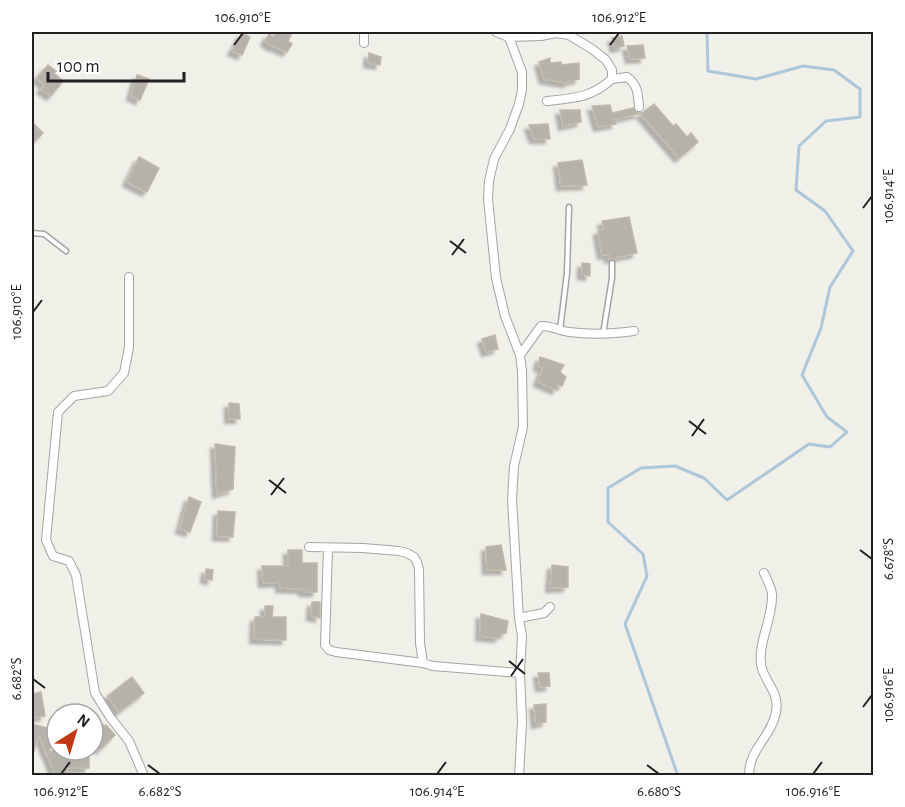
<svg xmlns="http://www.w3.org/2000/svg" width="905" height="807" font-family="'Alegreya Sans',sans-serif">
	<defs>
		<filter id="shadow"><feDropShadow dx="-4.5" dy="4.5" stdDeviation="1.5" flood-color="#0004"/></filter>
	</defs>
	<rect width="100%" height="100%" fill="#f0efe8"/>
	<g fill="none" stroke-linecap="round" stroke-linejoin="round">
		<path stroke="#acc6da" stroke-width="3" d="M678,776L625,624L647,576L643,554L608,522V488L641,468L675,466L704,478L727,500L809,444L830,447L847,432L827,417L802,375L821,328L830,287L853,251L825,211L796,190L799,146L826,121L860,117V89L834,70L803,66L756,79L708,71L707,32"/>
	</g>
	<path fill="#b5b2ab" stroke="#c1b9ab" stroke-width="1.5" filter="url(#shadow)" d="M277,32H284L291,35L288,41L292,44L287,52L274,46L273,47L265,41L269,34L274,37Z
		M242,33L250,37L242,55L232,51Z
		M622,36L624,46L615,48L612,38Z
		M643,45L645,58L630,59L627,46Z
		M369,53L381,57L380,65L368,63Z
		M550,58V63L561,62L562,65L579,63V79L568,81V83L544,79L539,62Z
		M48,65L56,71L54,73L63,81L51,96L41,89L45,85L37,78Z
		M137,75L149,79L140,100L131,96Z
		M654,104L673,126L676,124L687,137L691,133L698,142L679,158L641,114Z
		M610,105L612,113L633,108L636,112L642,113L615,119L616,124L598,127L592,106Z
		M560,110H580L581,122L563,126Z
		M32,122L43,133L32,144Z
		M548,124L550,139H534L529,125Z
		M139,157L159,168L147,192L127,182Z
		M582,160L587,185L561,186L558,163Z
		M629,217L637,253L609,259V254L602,255L598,231L604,229L602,221Z
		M582,263L590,264V276L582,275Z
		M495,335L498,349L486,352L482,339Z
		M540,357L564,365L560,372L566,377L562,386L558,384L557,390L538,382L543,368L538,366Z
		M229,403L239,404L240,419H229Z
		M215,444L235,447L233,489L217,494Z
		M189,497L201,502L190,532L180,529Z
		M218,511L235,512L233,537L217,536Z
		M501,545L506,570H487L486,547Z
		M288,550H302V563H317V592H304L303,589L280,588V582L263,583L262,566H288Z
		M552,565L568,567V587L550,588Z
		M206,569L213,570L212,580L205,579Z
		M312,602H320V618L311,616Z
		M265,606H273L272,617H286V640L254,639L255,617H265Z
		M481,614L508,621L506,633L501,634L499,638L480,636Z
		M538,673H549L550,686L540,687Z
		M132,677L144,693L119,712L108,696Z
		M41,692L45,716L32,718V694Z
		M546,704V722L536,724L534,705Z
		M93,715L104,726L106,725L115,735L100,750L93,743Z
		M32,724L55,730L49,752L54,750H89V768H66L69,776H56L39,735L33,754H32Z"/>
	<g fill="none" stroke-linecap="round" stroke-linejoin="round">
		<g stroke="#a4a4a4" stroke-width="7">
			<path id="lane" d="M32,233L44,234L66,251
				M560,330L567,273L569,207
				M603,334L612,278V263"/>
		</g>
		<g stroke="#a4a4a4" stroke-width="10">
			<path id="street" d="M496,32L508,37L541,36L556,33L569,35L592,49L606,60L612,70V79C591,98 574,98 547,101
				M507,32L522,72V90L519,104L510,129L494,159L489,181L488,199L496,278L505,316L520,355L522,371L523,427L514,466L512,499L519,618L522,636L520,673L522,722L519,776
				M364,43V32
				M612,79L627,77C638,85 638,94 639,107
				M129,277V347L124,373L108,391L74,396L58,412L46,540L53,556L69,561L76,575L95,693L110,717L129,741L144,776
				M520,355L541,326C550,325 560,331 569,332C591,335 612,334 634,331
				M309,547L363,548L399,551L407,553L414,557L417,562L419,569L420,643L423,663L433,666L520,673
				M328,548L325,645L329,650L336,652L423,663
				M519,618L544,613L550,607
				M749,776C748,750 772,736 776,712C780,691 763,681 761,664C758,643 773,617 772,595C772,588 767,580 764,573"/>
		</g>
		<use href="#lane" stroke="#fff" stroke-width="4"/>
		<use href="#street" stroke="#fff" stroke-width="8"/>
	</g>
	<path fill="none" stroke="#202020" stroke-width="2" d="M234,45L243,33M610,45L619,33M863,208L872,196M450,241L466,253M452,255L464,239M33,312L42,300M689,421L706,434M692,436L704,419M269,480L286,493M271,495L284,478M860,550L872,559M509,661L525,674M511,676L523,659M33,679L45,688M863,707L872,695M148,765L160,774M647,765L659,774M61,774L70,762M437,774L446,762M813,774L822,762"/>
	<rect width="905" height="807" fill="none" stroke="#ffffff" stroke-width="66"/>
	<g transform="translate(75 732) rotate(37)"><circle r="28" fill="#ffffff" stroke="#a6a6a6" stroke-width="1.5"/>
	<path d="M0-4.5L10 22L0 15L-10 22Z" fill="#c03711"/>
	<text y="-9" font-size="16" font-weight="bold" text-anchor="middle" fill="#202020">N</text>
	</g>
	<path d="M48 72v9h136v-9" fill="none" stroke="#202020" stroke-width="3"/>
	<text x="57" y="72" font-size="18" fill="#202020" stroke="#ffffff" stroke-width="4.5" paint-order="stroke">100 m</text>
	<rect x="33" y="33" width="839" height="741" fill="none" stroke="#202020" stroke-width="2"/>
	<g font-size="15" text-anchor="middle" fill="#202020">
		<text x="243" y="22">106.910°E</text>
		<text x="619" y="22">106.912°E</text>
		<text transform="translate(888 196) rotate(-90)" y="5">106.914°E</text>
		<text transform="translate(16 312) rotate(-90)" y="5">106.910°E</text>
		<text transform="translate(888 559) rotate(-90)" y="5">6.678°S</text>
		<text transform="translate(16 679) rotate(-90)" y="5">6.682°S</text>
		<text transform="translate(888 695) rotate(-90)" y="5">106.916°E</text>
		<text x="61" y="796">106.912°E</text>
		<text x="160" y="796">6.682°S</text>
		<text x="437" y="796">106.914°E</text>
		<text x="659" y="796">6.680°S</text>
		<text x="813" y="796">106.916°E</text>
	</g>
</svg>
